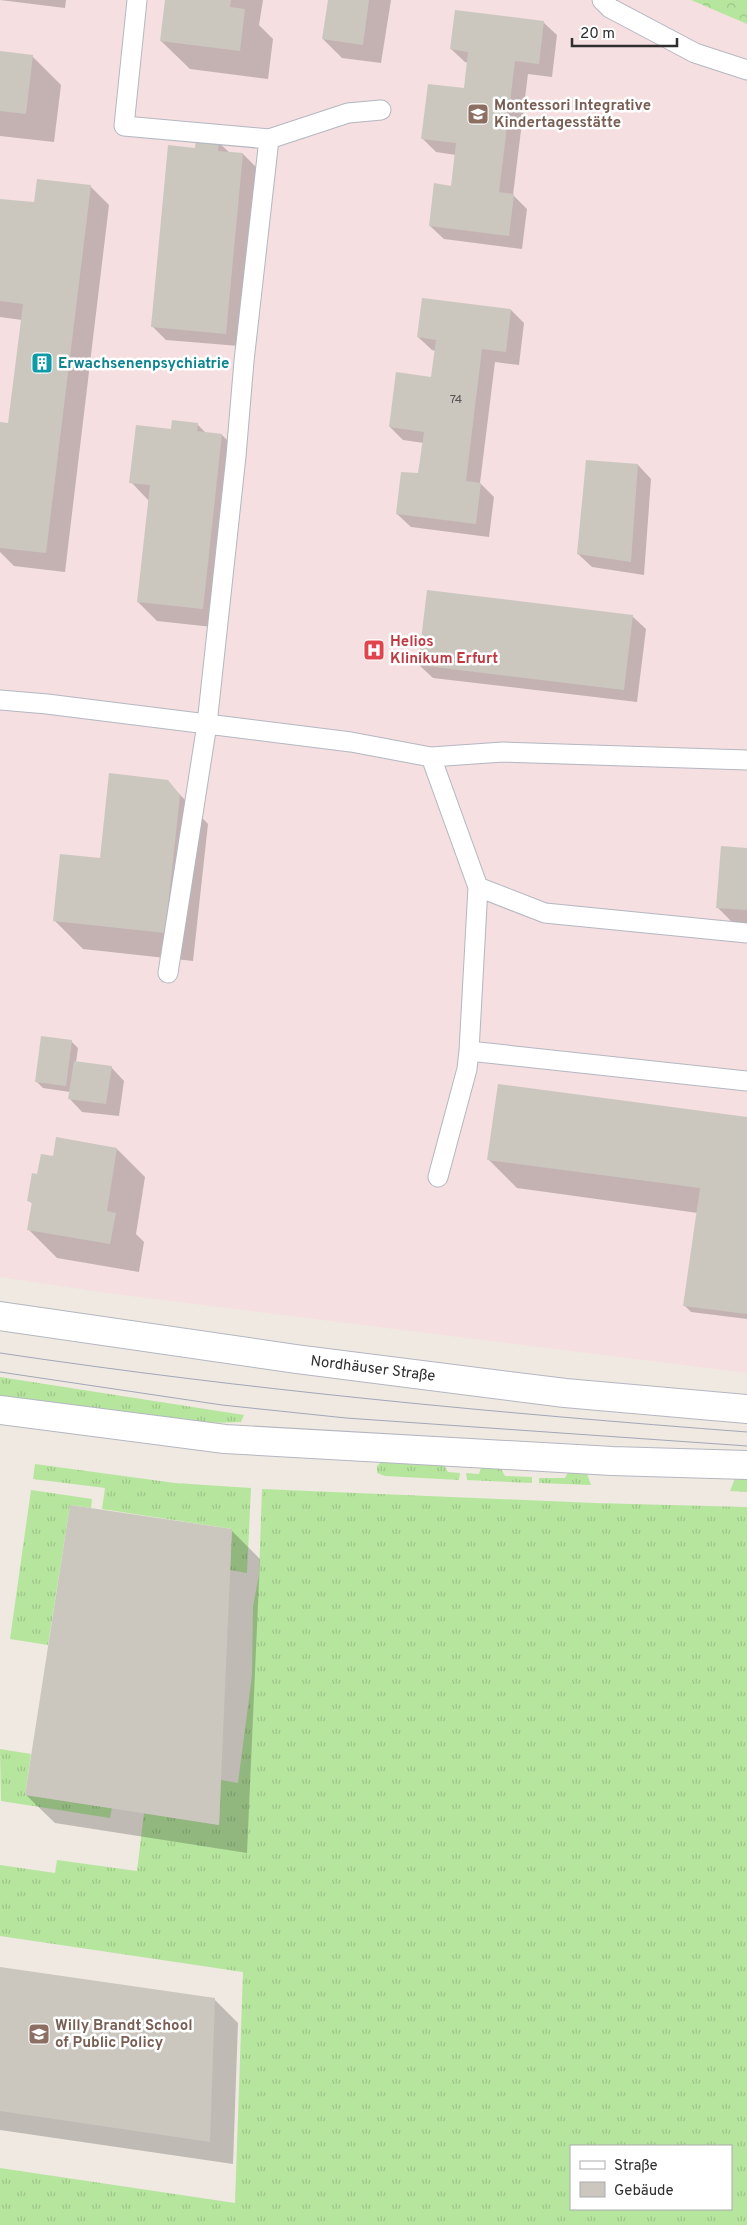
<svg xmlns="http://www.w3.org/2000/svg" width="747" height="2225" font-family="Overpass,sans-serif">
	<defs>
		<pattern id="grass-tufts" width="24" height="20" patternUnits="userSpaceOnUse" patternTransform="scale(1.25)"><rect width="24" height="20" fill="#b6e59e"/><path d="M3 7l-1-3M5 7V3M7 7l1-3M15 17l-1-3M17 17v-4M19 17l1-3" fill="none" stroke="#9dc588"/></pattern>
		<pattern id="forest-crowns" width="20" height="18" patternUnits="userSpaceOnUse" patternTransform="scale(1.25)"><rect width="20" height="18" fill="#b6e59e"/><path d="M2 6a3 3 0 1 1 6 0M12 15a3 3 0 1 1 6 0" fill="none" stroke="#9dc588"/></pattern>
	</defs>
	<rect width="100%" height="100%" fill="#efe9e1"/>
	<path fill="#f5dfe0" d="M0,0H691L747,24V1373L114,1294L0,1277Z"/>
	<path fill="url(#grass-tufts)" fill-rule="evenodd" d="M0,1377L244,1415L241,1422L209,1423L0,1397Z
		M441,1459L448,1472L460,1473L459,1480L385,1476L377,1473V1466L381,1462Z
		M483,1461L498,1463L505,1476L532,1477V1483L467,1480L466,1473L479,1474Z
		M35,1464L175,1483L251,1488L247,1573L230,1570L232,1529L102,1509L105,1488L33,1479Z
		M571,1467L585,1468L591,1485L539,1483V1478H565Z
		M736,1476L747,1477V1492L730,1491Z
		M262,1489L594,1503L747,1507V2225H0V2168L235,2203L243,1972L0,1936V1865L55,1873L57,1860L137,1871L144,1813L219,1825L221,1780L238,1783L252,1675L253,1606L259,1575ZM571,2146H731V2209H571Z
		M31,1490L92,1499L91,1508L70,1505L48,1645L10,1639Z
		M0,1749L31,1754L25,1795L112,1808L110,1818L1,1801Z"/>
	<path fill="url(#forest-crowns)" d="M691,0H747V24Z"/>
	<path fill="#0003" d="M0,0H66L65,8Z
		M184,0H263L259,25L273,39L268,79L190,69L161,41Z
		M329,0H391L381,63L342,58L323,39Z
		M543,22L557,35L552,77L528,74L513,195L527,209L522,249L444,239L430,226L452,187L456,155L436,152L423,139L465,90L468,63L465,62L451,49Z
		M0,53L32,56L61,85L54,142L0,136Z
		M218,142L230,153L243,154L256,167L239,346L166,340L152,326L196,149Z
		M90,186L109,205L65,572L14,566L0,552V423L9,425L22,320L0,317V200L36,204Z
		M511,310L524,323L519,365L495,362L480,483L494,497L489,537L411,527L397,514L419,475L424,443L403,440L390,427L432,378L436,351L432,350L418,337Z
		M197,424L206,433L222,435L241,454L222,628L157,621L138,602L149,501L131,482L172,430Z
		M638,465L651,479L644,575L592,567L578,554Z
		M632,616L646,629L637,702L433,678L419,665Z
		M167,781L208,824L193,961L83,949L54,920L101,859Z
		M747,849V927L736,926L717,907Z
		M71,1041L78,1048L76,1062L111,1067L124,1081L119,1116L82,1112L69,1098L70,1092L43,1088L36,1081Z
		M747,1118V1319L691,1312L684,1305L698,1213L517,1188L489,1160Z
		M117,1149L145,1177L136,1234L144,1242L139,1272L57,1258L28,1229L33,1204L29,1201L38,1175L54,1157Z
		M231,1530L260,1559L247,1853L55,1823L26,1795Z
		M0,1968L214,1999L238,2023L233,2164L0,2130Z"/>
	<path fill="#cbc7bf" d="M165,0H231L230,7L245,9L240,51L160,41Z
		M328,0H369L363,45L322,39Z
		M455,10L544,21L539,64L515,61L499,192L514,194L509,236L429,226L434,183L451,186L456,143L421,139L428,84L464,88L468,52L450,49Z
		M0,51L33,55L26,114L0,111Z
		M196,138L219,140L218,151L243,153L226,334L151,327L168,145L195,148Z
		M37,179L91,185L46,553L0,548V422L8,423L23,304L0,301V199L34,202Z
		M422,298L511,309L506,352L482,349L466,481L481,483L476,524L396,514L401,472L418,473L424,432L389,427L396,372L431,377L436,340L417,337Z
		M172,420L198,423L197,431L222,434L203,609L137,602L150,485L129,483L136,425L171,429Z
		M586,460L638,464L631,562L577,554Z
		M427,590L633,615L624,690L418,665Z
		M109,773L168,780L180,795L165,933L53,921L60,854L100,858Z
		M721,846L747,848V910L716,908Z
		M41,1036L72,1040L66,1086L35,1082Z
		M74,1061L112,1066L106,1104L68,1099Z
		M498,1084L747,1117V1314L683,1306L700,1188L487,1160Z
		M56,1137L117,1148L107,1211L116,1213L110,1244L27,1230L32,1202L27,1201L32,1173L37,1174L41,1154L53,1156Z
		M70,1505L232,1529L219,1825L25,1795Z
		M0,1967L215,1998L210,2142L0,2111Z"/>
	<g fill="none" stroke-linecap="round" stroke-linejoin="round">
		<g stroke="#b4b7c1" stroke-width="21">
			<path id="lane" d="M137,0L124,126L269,139L244,361L236,456L207,724L168,973
				M602,0L610,8L695,53L747,70
				M269,139L348,113L381,110
				M0,700L47,704L351,742L431,757L503,752L747,760
				M431,757L478,887L469,1051L467,1069L438,1177
				M478,887L545,913L747,933
				M469,1051L747,1081"/>
		</g>
		<g stroke="#b4b7c1" stroke-width="30">
			<path id="secondary" d="M0,1316L296,1359L565,1393L747,1409
				M0,1410L225,1439L612,1461L747,1465"/>
		</g>
		<use href="#lane" stroke="#fff" stroke-width="19"/>
		<use href="#secondary" stroke="#fff" stroke-width="28"/>
		<path stroke="#a3a6b8" stroke-width="1" d="M0,1353C248,1390 497,1413 747,1432
			M0,1372L222,1405L346,1418L747,1446"/>
	</g>
	<defs>
		<g id="school-square" transform="scale(1.125)"><rect x="-9" y="-9" width="18" height="18" rx="4" fill="#8d6e63" stroke="#fff"/><path d="M0-5L7-2L0 1L-7-2ZM-4 1L0 2.5L4 1V4Q0 6-4 4Z" fill="#fff"/></g>
		<g id="building-square" transform="scale(1.125)"><rect x="-9" y="-9" width="18" height="18" rx="4" fill="#0f9aa8" stroke="#fff"/><path d="M-4-6H4V6H1V3H-1V6H-4ZM-2.5-4.3h1.7v1.8h-1.7ZM.8-4.3h1.7v1.8H.8ZM-2.5-1h1.7V.8h-1.7ZM.8-1h1.7V.8H.8Z" fill="#fff"/></g>
		<g id="hospital-square" transform="scale(1.125)"><rect x="-9" y="-9" width="18" height="18" rx="4" fill="#e0444e" stroke="#fff"/><path d="M-5-5h3v3.5h4V-5h3V5h-3V1.5h-4V5h-3Z" fill="#fff"/></g>
		<g id="university-square" transform="scale(1.125)"><rect x="-9" y="-9" width="18" height="18" rx="4" fill="#8d6e63" stroke="#fff"/><path d="M0-5L7-2L0 1L-7-2ZM-4 1L0 2.5L4 1V4Q0 6-4 4Z" fill="#fff"/></g>
	</defs>
	<g fill-rule="evenodd">
		<use href="#school-square" x="478" y="114"/>
		<use href="#building-square" x="42" y="363"/>
		<use href="#hospital-square" x="374" y="650"/>
		<use href="#university-square" x="39" y="2034"/>
	</g>
	<g text-anchor="middle" stroke-width="5" stroke-linejoin="round" paint-order="stroke">
		<g font-size="12" fill="#555452">
			<text x="456" y="403">74</text>
		</g>
		<g font-size="15" font-weight="bold" fill="#785e54" stroke="#fff" text-anchor="start">
			<text x="494" y="110">Montessori Integrative<tspan x="494" dy="17">Kindertagesstätte</tspan></text>
			<text x="55" y="2030">Willy Brandt School<tspan x="55" dy="17">of Public Policy</tspan></text>
		</g>
		<g font-size="15" font-weight="bold" fill="#0d838f" stroke="#fff" text-anchor="start">
			<text x="58" y="368">Erwachsenenpsychiatrie</text>
		</g>
		<g font-size="15" font-weight="bold" fill="#be3a42" stroke="#fff" text-anchor="start">
			<text x="390" y="646">Helios<tspan x="390" dy="17">Klinikum Erfurt</tspan></text>
		</g>
		<g font-size="15" fill="#2e2e2e" stroke="#fff">
			<text transform="translate(373 1368) rotate(7)" y="5">Nordhäuser Straße</text>
		</g>
	</g>
	<rect x="570" y="2145" width="162" height="65" fill="#ffffff" stroke="#ababab"/>
	<rect x="580" y="2161" width="25" height="8" fill="#ffffff" stroke="#ababab"/>
	<text x="614" y="2170" font-size="15" fill="#2e2e2e">Straße</text>
	<rect x="580" y="2182" width="25" height="15" fill="#cbc7bf" stroke="#ababab"/>
	<text x="614" y="2195" font-size="15" fill="#2e2e2e">Gebäude</text>
	<path d="M572 38v8h105v-8" fill="none" stroke="#2e2e2e" stroke-width="2.5"/>
	<text x="580" y="38" font-size="15" fill="#2e2e2e" stroke="#ffffff" stroke-width="4" paint-order="stroke">20 m</text>
</svg>
